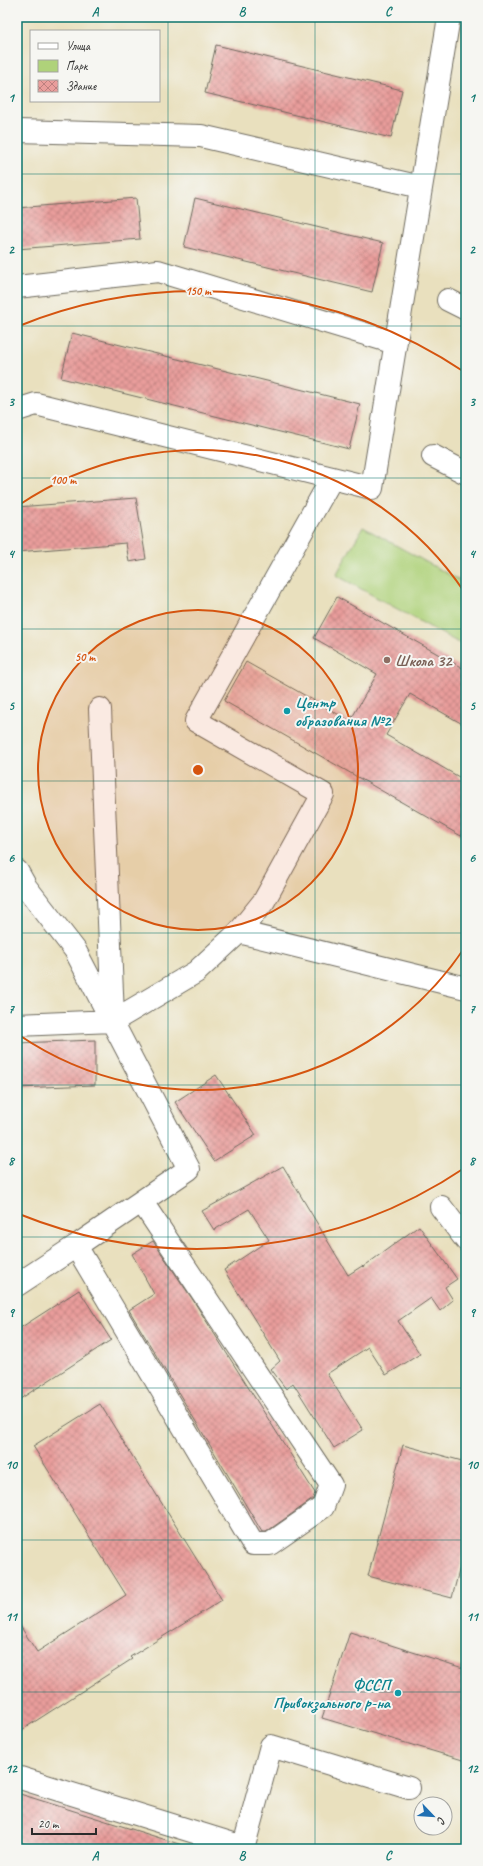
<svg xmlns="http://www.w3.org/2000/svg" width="483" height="1866" font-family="Caveat,sans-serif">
	<defs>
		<pattern id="building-cross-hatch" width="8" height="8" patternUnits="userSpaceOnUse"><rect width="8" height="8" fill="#e99d9b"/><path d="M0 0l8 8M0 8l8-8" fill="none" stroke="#bd807f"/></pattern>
	</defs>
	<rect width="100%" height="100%" fill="#f6f6f2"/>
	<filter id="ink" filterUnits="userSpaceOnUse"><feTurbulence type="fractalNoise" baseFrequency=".025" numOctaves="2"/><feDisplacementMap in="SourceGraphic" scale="8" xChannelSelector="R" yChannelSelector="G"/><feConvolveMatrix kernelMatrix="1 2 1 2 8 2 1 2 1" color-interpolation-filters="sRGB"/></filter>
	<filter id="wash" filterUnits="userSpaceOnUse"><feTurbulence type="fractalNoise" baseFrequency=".012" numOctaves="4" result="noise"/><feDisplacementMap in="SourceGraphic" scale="16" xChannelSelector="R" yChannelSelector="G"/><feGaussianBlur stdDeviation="0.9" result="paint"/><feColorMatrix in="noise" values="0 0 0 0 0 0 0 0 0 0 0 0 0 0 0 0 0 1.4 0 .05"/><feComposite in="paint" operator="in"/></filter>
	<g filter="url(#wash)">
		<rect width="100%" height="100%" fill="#e9e0be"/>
		<path fill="#afd27a" stroke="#6d7e52" d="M363,527L466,584V647L336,575Z"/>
		<g id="blocks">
			<path fill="url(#building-cross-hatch)" d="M216,45L402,90L391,138L205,93Z
				M136,198L140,239L17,249V208Z
				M195,198L383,243L372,292L184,247Z
				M72,333L360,404L349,449L61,378Z
				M136,498L146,559L129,562L126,543L17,552V507Z
				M337,597L466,670V726L410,694L386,735L466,781V827L461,836L224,701L246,662L350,721L377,674L314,638Z
				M95,1040V1085L17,1088V1043Z
				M216,1075L256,1135L214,1161L175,1102Z
				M283,1166L348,1275L362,1266L363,1267L419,1226L457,1279L445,1287L453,1300L440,1311L431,1298L398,1321L420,1354L386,1375L368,1347L327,1374L363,1430L334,1448L293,1383L286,1389L271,1369L280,1361L224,1270L269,1240L249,1209L214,1230L202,1211Z
				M153,1241L193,1300L315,1493L313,1499L266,1532H262L129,1310L154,1294L132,1254Z
				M79,1290L111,1340L17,1401V1330Z
				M100,1404L222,1600L130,1657L132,1659L17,1733V1621L37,1652L126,1595L33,1446Z
				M403,1445L466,1462V1543L452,1598L368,1576Z
				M350,1632L466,1669V1761L322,1718Z
				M17,1793L182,1845L181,1849H41L17,1841Z"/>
		</g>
	</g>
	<g filter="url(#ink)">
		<use href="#blocks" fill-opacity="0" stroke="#6e6a5e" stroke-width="1"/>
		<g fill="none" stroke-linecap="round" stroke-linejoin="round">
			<g stroke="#6e6a5e" stroke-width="24">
				<path id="minor" d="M17,131L201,136L421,187
					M17,287L158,271L395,343
					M448,300L466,309
					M17,410L36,404L372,488L449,17
					M433,456L466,473
					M100,709L113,1016
					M17,871L26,887L75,950L189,1169L76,1246
					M239,932L466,988
					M17,1025L113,1021L196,972L239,932L264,901L323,794L196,721L332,478
					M441,1207L466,1240
					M17,1285L76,1246L253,1544H270L323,1507L331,1485L142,1202
					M17,1777L243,1847
					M243,1849L271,1746L409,1788"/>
			</g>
			<use href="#minor" stroke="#fff" stroke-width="22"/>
		</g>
	</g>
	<path fill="none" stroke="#0f766e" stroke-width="1" stroke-opacity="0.55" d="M168,17V1849M315,17V1849M17,174H466M17,326H466M17,478H466M17,629H466M17,781H466M17,933H466M17,1085H466M17,1237H466M17,1388H466M17,1540H466M17,1692H466"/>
	<circle cx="198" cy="770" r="160" fill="#d5540f" fill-opacity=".12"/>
	<g fill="none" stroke="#d5540f" stroke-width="2">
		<circle cx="198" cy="770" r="160"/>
		<path d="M465 947A320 320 0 0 1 19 1035M19 505A320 320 0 0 1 465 593"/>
		<path d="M466 1167A479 479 0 0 1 19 1214M19 326A479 479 0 0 1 466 373"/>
	</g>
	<circle fill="#8d6e63" stroke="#f6f6f2" stroke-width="1.5" cx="387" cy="660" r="4"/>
	<g fill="#0f9aa8" stroke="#f6f6f2" stroke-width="1.5">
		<circle cx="287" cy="711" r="4"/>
		<circle cx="398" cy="1693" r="4"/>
	</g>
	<g text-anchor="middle" stroke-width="4" stroke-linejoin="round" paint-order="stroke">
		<g font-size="16" font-weight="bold" fill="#785e54" stroke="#f6f6f2" text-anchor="start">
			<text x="395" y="666">Школа 32</text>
		</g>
		<g font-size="16" font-weight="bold" fill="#0d838f" stroke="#f6f6f2" text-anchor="start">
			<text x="295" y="708">Центр<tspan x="295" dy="18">образования №2</tspan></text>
			<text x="390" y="1690" text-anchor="end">ФССП<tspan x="390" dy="18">Привокзального р-на</tspan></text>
		</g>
	</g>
	<circle cx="198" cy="770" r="6" fill="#d5540f" stroke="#f6f6f2" stroke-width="2"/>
	<g font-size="12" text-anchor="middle" font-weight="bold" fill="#d5540f" stroke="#f6f6f2" stroke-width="4" stroke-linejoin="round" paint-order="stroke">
		<text x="198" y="295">150 m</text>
		<text x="63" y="484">100 m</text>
		<text x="85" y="661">50 m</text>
	</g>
	<rect width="483" height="1866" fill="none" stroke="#f6f6f2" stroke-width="44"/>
	<rect x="30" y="30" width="130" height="72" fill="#f6f6f2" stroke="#a5a5a2"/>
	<rect x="38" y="43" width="20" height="6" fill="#ffffff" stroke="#a5a5a2"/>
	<text x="66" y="50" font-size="12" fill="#2b2b2b">Улица</text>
	<rect x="38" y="60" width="20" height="12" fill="#afd27a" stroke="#a5a5a2"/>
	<text x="66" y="70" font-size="12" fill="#2b2b2b">Парк</text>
	<rect x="38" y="80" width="20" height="12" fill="url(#building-cross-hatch)" stroke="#a5a5a2"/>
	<text x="66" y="90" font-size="12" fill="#2b2b2b">Здание</text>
	<g transform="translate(433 1816) rotate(115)"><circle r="19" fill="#f6f6f2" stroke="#a5a5a2"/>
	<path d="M0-3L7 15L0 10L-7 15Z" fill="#1f6fb2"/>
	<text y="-6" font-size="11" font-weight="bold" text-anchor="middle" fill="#2b2b2b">С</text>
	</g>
	<path d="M32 1828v6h64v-6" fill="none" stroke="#2b2b2b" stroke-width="2"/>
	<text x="38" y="1828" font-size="12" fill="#2b2b2b" stroke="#f6f6f2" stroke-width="3" paint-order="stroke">20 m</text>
	<rect x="22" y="22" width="439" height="1822" fill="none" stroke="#0f766e" stroke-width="1.5"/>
	<g font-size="13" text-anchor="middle" font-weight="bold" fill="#0f766e">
		<text x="95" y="16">A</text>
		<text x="242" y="16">B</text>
		<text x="388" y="16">C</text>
		<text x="11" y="102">1</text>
		<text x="472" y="102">1</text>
		<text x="11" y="254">2</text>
		<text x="472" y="254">2</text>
		<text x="11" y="406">3</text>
		<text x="472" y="406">3</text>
		<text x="11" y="558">4</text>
		<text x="472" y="558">4</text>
		<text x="11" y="710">5</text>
		<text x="472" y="710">5</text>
		<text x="11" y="862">6</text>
		<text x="472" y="862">6</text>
		<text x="11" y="1013">7</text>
		<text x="472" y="1013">7</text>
		<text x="11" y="1165">8</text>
		<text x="472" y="1165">8</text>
		<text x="11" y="1317">9</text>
		<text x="472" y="1317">9</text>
		<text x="11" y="1469">10</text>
		<text x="472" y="1469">10</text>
		<text x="11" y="1621">11</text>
		<text x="472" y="1621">11</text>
		<text x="11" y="1773">12</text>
		<text x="472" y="1773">12</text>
		<text x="95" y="1860">A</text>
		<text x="242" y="1860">B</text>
		<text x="388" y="1860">C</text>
	</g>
</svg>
